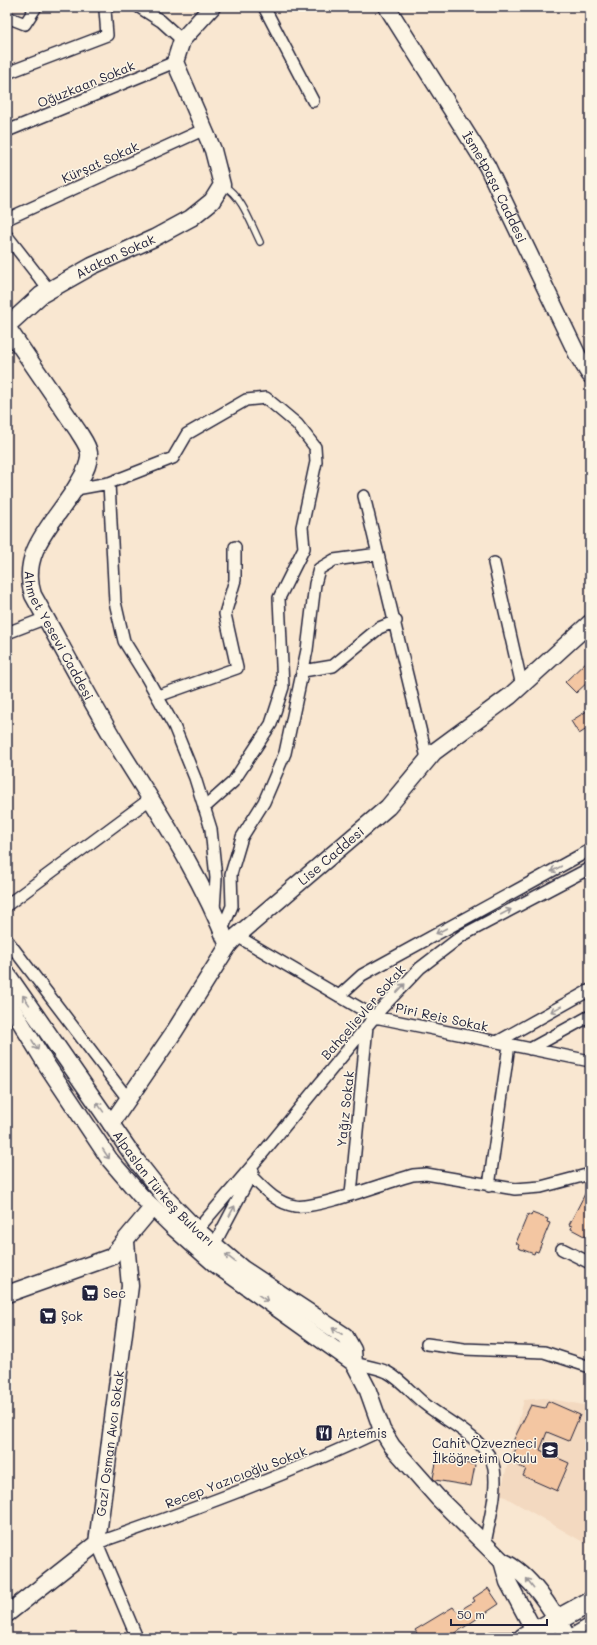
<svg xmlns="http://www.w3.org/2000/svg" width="597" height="1645" font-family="Mali,sans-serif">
	<rect width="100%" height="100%" fill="#f9e7d1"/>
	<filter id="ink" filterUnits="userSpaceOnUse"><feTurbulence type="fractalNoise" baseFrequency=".025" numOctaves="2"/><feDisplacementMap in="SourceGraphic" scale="8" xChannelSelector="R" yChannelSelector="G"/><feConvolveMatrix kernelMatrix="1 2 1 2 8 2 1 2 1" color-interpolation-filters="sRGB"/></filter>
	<g filter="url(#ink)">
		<path fill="#f3d9c0" d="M544,1398L590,1406V1546L500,1494L524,1400Z"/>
		<path fill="#f3c6a2" stroke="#22223b" d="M590,658V680L576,693L565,682Z
			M590,709V727L579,734L571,721Z
			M590,1184V1235L587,1234L586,1237L571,1229L572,1226L569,1225Z
			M532,1213L548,1219L547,1222L550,1223L538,1252L535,1251L534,1254L518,1248L519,1245L516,1243L528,1214L531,1216Z
			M548,1401L580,1415L569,1441L547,1432L540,1450L569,1463L557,1491L523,1476L526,1469L518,1466L513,1454L519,1444L513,1441L531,1405L545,1408Z
			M437,1458L475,1465L471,1486L435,1480L433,1478Z
			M488,1588L499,1604L448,1638H420L415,1630L453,1607L457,1612L475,1601L473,1598Z"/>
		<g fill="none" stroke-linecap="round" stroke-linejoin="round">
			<g stroke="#22223b" stroke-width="8">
				<path id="lane" d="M224,186C242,196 251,224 260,242"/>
			</g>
			<g stroke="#22223b" stroke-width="14">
				<path id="street" d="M139,7L161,21L182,40
					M264,7L313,101
					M7,17L25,24L36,7
					M7,73L107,35L105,10L109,7
					M7,131L175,62
					M7,219L205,129
					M7,236L49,290
					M109,483L115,602L124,641L147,678L174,726L195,778L211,829L216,878L214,910
					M76,489L109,483L173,458L187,434L246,400L266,398L297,424L315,447L316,462L302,527L304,548L279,598L283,687L271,724L233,782L204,808
					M364,496L427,758
					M494,563L522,686
					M7,633L46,618
					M303,671L333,666L379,628L396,621
					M158,696L237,668L225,614L235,580V547
					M7,905L150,799
					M222,930L232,906L231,874L242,837L264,802L285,753L307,650L315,584L319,569L334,560L378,554
					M237,936L375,1017L590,1061
					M7,940L128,1099
					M339,996L362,975L590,850
					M497,1042L590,990
					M530,1049L590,1016
					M251,1176C264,1189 276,1203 295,1206C315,1210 390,1181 413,1175L426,1174L515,1189L541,1187L590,1174
					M489,1186L509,1045
					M351,1194L367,1026
					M197,1230L262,1154L381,1009L420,968L463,935L590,868
					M214,1245L253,1171
					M562,1249L590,1263
					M427,1344L464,1349L544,1352L590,1367
					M354,1363C365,1366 377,1367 387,1372C402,1380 413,1395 426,1405C446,1421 490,1442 494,1468C498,1493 489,1520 485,1544
					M137,1638L97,1543C194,1509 290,1474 382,1430
					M492,1638H514"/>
			</g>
			<g stroke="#22223b" stroke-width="19">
				<g id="secondary">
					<path id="s1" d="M387,7L487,166L578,356L590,375"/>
					<path id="s2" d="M7,326L41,295L92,266L154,238L191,218L212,201L222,185L213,150L175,62L182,40L212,7"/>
					<path id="s3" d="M7,327L78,431C82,438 88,445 89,453C90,463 84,474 79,482C59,519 18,549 33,595C61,645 88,696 117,745C157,810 201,875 228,946"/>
					<path id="s4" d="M7,974L136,1160L165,1197L197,1230L243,1269L345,1336L353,1350L354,1363"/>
					<path d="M7,1000L46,1064L110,1160L140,1195L173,1227L215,1264L354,1363L367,1388L382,1430L392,1446L438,1498L502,1561"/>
					<path id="s5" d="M111,1124L174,1032L228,946L237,936L388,807L434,752L510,696L590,623"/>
					<path d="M7,1294L111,1257L152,1208"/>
					<path id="s6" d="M7,1614L97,1543L130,1286L126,1242"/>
					<path d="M538,1638L508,1582L502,1561C530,1573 553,1611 568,1638"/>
				</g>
			</g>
			<g stroke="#22223b" stroke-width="23">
				<path id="highway" d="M524,1638L590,1602
					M575,1638L590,1629"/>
			</g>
			<use href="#lane" stroke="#fcf5e5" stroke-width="5.5"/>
			<use href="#street" stroke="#fcf5e5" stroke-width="11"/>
			<use href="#secondary" stroke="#fcf5e5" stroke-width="16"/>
			<use href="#highway" stroke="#fcf5e5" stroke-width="20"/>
		</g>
		<defs><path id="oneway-shaft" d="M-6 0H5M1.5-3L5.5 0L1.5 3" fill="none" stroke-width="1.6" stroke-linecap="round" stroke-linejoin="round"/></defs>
		<g stroke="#9a9698">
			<use href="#oneway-shaft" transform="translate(556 869) rotate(152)"/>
			<use href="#oneway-shaft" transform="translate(506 912) rotate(-28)"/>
			<use href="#oneway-shaft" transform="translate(441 931) rotate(152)"/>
			<use href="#oneway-shaft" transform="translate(401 988) rotate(-47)"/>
			<use href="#oneway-shaft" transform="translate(26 1000) rotate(-125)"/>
			<use href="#oneway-shaft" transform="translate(556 1009) rotate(151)"/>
			<use href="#oneway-shaft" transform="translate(35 1045) rotate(59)"/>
			<use href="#oneway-shaft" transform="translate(100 1107) rotate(-125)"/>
			<use href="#oneway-shaft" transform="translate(106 1154) rotate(56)"/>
			<use href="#oneway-shaft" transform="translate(232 1211) rotate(-62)"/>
			<use href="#oneway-shaft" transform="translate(230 1258) rotate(-142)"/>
			<use href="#oneway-shaft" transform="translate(263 1298) rotate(34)"/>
			<use href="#oneway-shaft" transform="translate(337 1331) rotate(-147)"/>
			<use href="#oneway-shaft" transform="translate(530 1583) rotate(-128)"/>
		</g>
	</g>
	<defs>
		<g id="supermarket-square" transform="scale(0.9)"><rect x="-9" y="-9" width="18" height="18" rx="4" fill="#22223b" stroke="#fcf5e5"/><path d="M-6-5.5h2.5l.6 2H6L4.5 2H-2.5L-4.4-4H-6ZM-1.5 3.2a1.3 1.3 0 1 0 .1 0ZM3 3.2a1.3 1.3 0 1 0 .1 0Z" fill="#fff"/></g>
		<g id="restaurant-square" transform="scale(0.9)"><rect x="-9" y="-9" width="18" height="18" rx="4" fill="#22223b" stroke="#fcf5e5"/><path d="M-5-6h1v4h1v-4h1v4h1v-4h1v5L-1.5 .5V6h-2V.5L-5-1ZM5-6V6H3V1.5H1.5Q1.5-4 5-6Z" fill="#fff"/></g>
		<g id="school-square" transform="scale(0.9)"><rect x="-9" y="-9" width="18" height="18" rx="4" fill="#22223b" stroke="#fcf5e5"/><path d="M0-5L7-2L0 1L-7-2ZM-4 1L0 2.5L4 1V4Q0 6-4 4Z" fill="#fff"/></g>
	</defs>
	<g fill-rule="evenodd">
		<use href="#supermarket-square" x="90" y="1293"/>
		<use href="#supermarket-square" x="48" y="1316"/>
		<use href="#restaurant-square" x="324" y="1433"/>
		<use href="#school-square" x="550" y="1450"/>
	</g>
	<g text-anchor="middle" stroke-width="3" stroke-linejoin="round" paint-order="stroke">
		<g font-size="13" fill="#22223b" stroke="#fcf5e5">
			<text transform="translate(86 84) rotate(-22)" y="5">Oğuzkaan Sokak</text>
			<text transform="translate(100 162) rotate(-24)" y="5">Kürşat Sokak</text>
			<text dy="5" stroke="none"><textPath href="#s1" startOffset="210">İsmetpaşa Caddesi</textPath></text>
			<text dy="5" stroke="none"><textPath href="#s2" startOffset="130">Atakan Sokak</textPath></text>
			<text dy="5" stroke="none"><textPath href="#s3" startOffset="356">Ahmet Yesevi Caddesi</textPath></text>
			<text dy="5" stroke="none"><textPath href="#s5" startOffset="350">Lise Caddesi</textPath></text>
			<text transform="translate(363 1012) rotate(-49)" y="5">Bahçelievler Sokak</text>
			<text transform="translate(442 1017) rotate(12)" y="5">Piri Reis Sokak</text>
			<text transform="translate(345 1109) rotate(-84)" y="5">Yağız Sokak</text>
			<text dy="5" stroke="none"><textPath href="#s4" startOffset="266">Alpaslan Türkeş Bulvarı</textPath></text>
			<text dy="5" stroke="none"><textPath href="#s6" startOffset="215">Gazi Osman Avcı Sokak</textPath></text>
			<text transform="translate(236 1477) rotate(-21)" y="5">Recep Yazıcıoğlu Sokak</text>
		</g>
		<g font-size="13" fill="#22223b" stroke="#fcf5e5" text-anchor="start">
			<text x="103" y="1298">Sec</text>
			<text x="61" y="1321">Şok</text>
			<text x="337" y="1438">Artemis</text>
			<text x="537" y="1448" text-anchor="end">Cahit Özvezneci<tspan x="537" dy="15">İlköğretim Okulu</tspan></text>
		</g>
	</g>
	<rect width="597" height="1645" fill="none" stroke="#fcf5e5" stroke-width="24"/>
	<rect x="12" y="12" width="573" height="1621" fill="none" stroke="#22223b" stroke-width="1.5" filter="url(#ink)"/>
	<path d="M451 1619v6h96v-6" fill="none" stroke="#22223b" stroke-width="2"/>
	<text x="457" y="1619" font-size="12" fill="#22223b" stroke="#fcf5e5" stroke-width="3" paint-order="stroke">50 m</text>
</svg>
